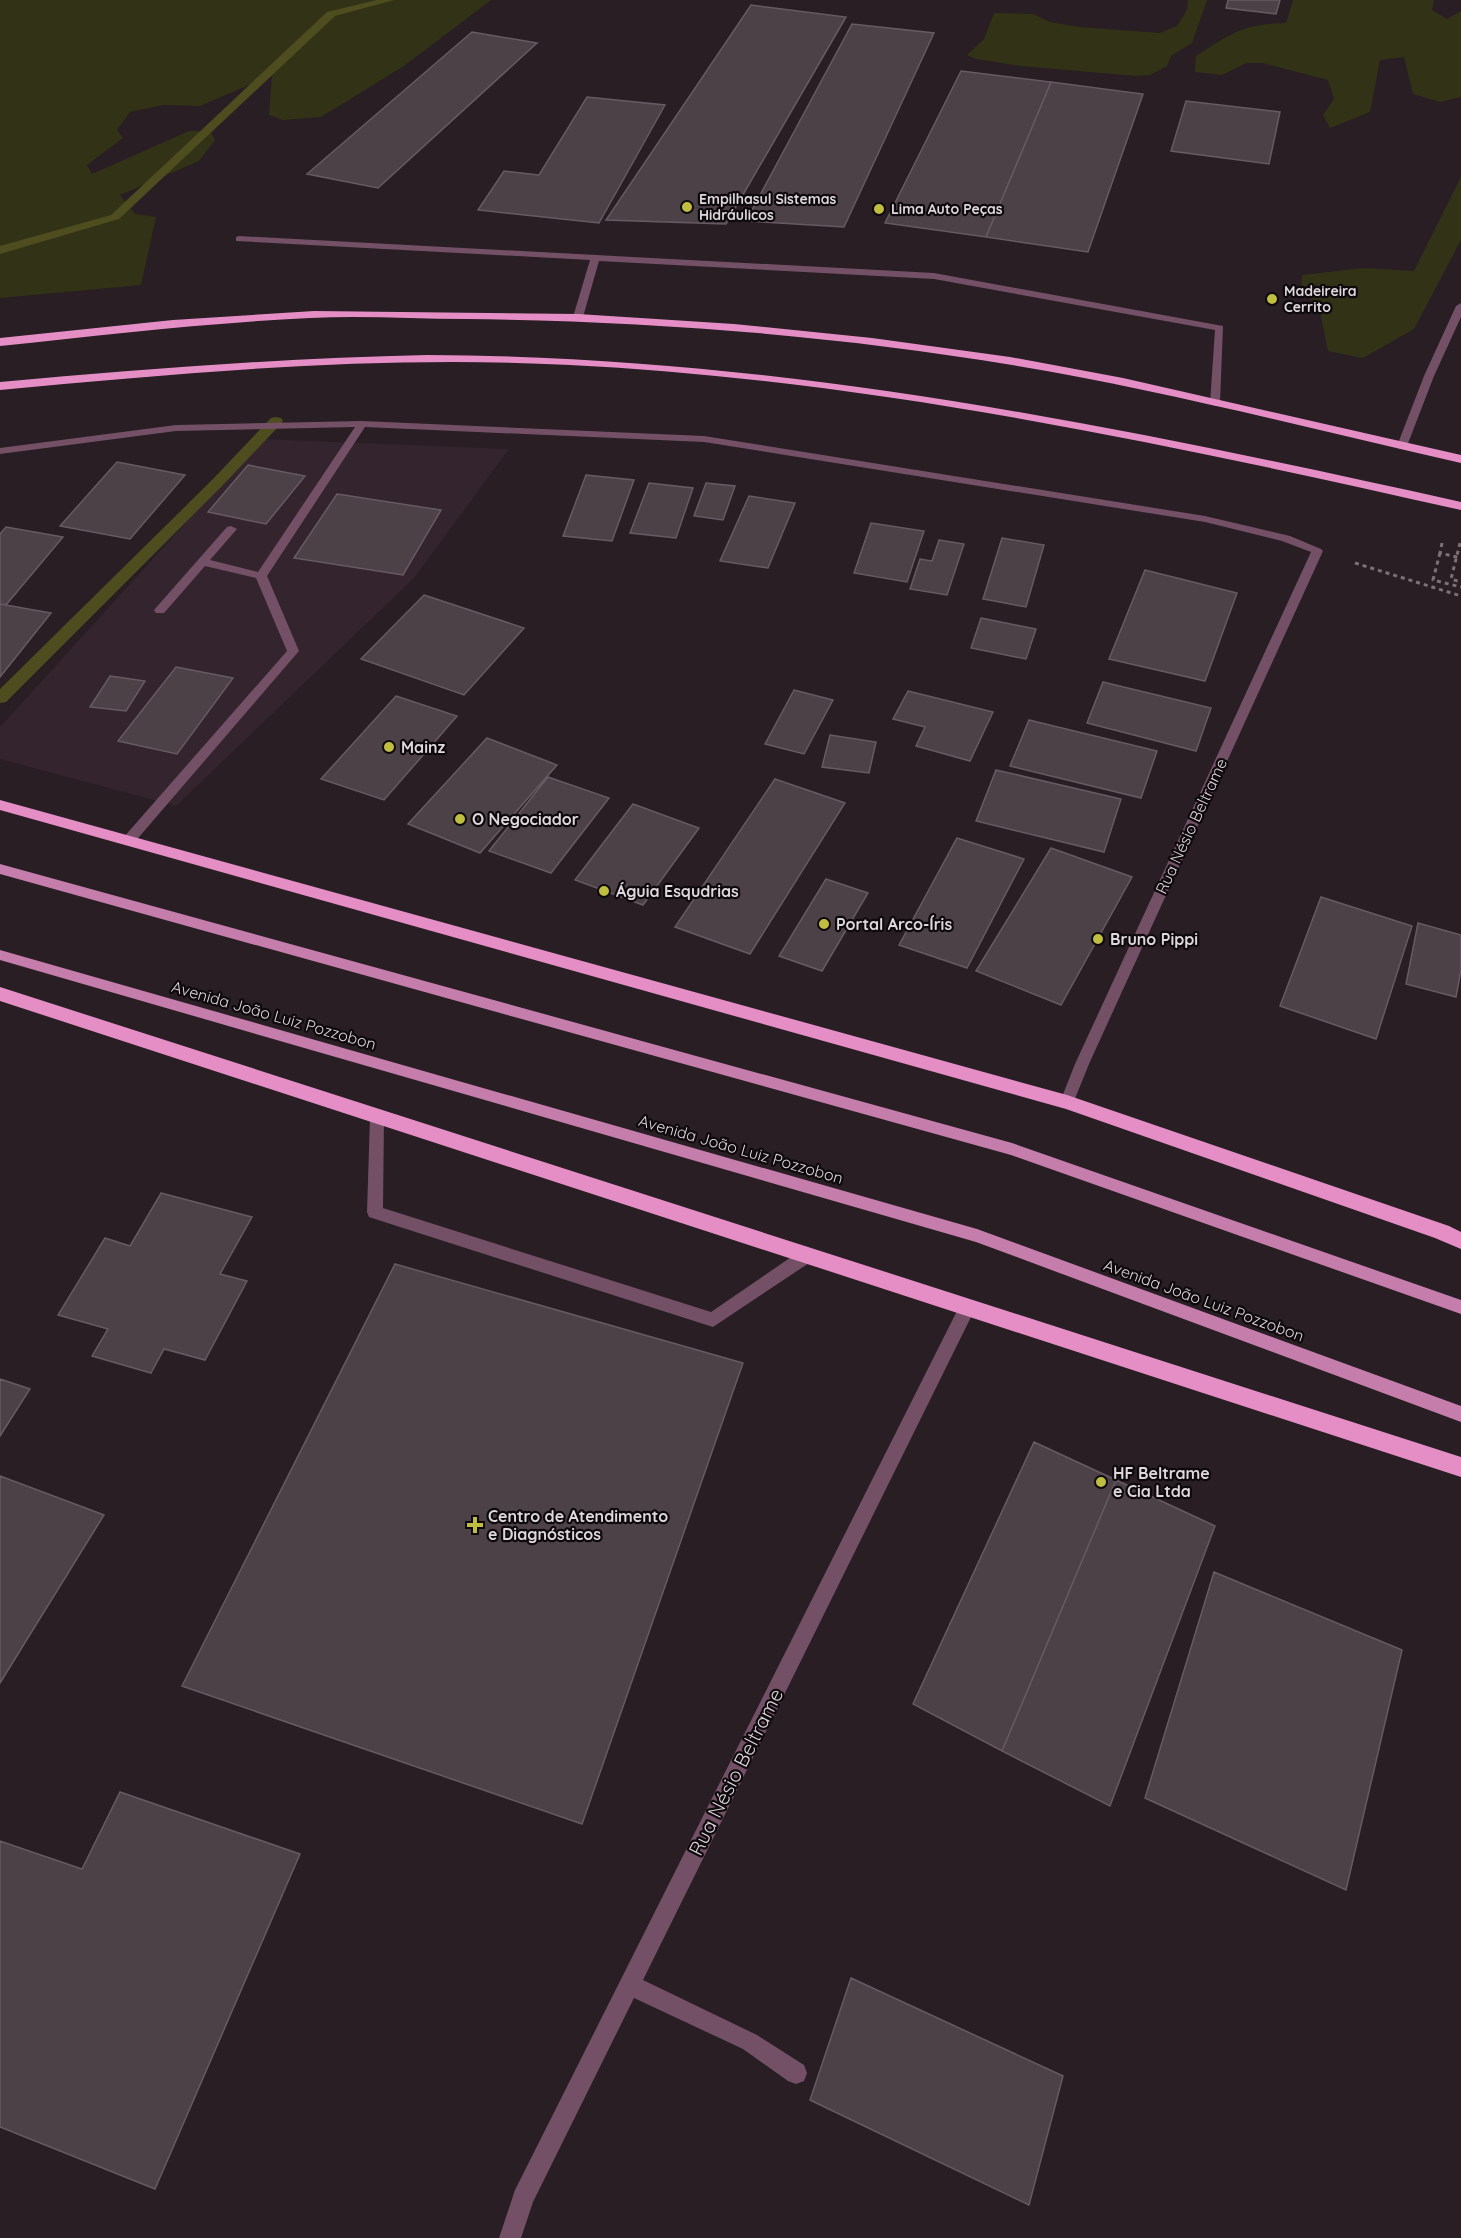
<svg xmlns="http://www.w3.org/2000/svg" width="1461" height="2238" font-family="Quicksand,sans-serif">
	<rect width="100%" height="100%" fill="#281e24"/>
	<path fill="#34242e" d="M262,439L509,449L414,578L176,806L0,759V727Z"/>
	<path fill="#323216" d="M0,0H491L404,66L321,117L283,120L269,115L272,75L200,106L163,105L130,112L117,130L123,138L87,165L92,174L189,131H210L215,140L199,161L120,195L135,214L156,217L141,285L0,298Z
		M1188,0H1207L1192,43L1171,56L1167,66L1150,75L1136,76L1021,66L976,59L967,55L984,39L994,13L1033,14L1050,22L1079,27L1159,33L1177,26L1187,10Z
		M1293,0H1434L1432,10L1447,19L1461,11V97L1440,102L1413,94L1404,57L1380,60L1370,112L1330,128L1323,115L1334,99L1328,80L1262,63H1246L1222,75L1195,72L1196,56C1232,33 1242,24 1286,23Z
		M1461,177V240L1414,329L1363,358L1328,351L1319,307L1301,291L1302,275L1363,268L1414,271Z"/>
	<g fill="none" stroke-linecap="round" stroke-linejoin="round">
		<path fill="#4d4d1f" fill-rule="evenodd" d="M377,0H394L335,16L119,219L0,254V246L111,215L327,12Z
			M276,417L281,418L283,421L281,424L222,486L6,702L0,703V689L212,480L271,418Z"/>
	</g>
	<path fill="#4d4148" stroke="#675a62" stroke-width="1.5" d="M1228,0H1280L1276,14L1226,8Z
		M751,5L846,17L726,224L606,220Z
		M852,24L934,33L844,227L746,221Z
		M472,32L537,43L378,188L307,174Z
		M961,71L1051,82L986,237L885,223Z
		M1051,82L1143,94L1088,252L986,237Z
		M587,97L665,105L599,223L478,210L504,171L539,175Z
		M1186,101L1280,112L1269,164L1171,151Z
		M117,462L185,475L130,539L60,526Z
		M248,465L305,476L266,524L208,512Z
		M586,475L634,480L612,541L563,536Z
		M649,483L693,488L676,538L630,533Z
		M706,483L735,486L723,520L694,516Z
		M337,494L441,510L403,575L294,558Z
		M749,496L795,503L768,568L720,561Z
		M871,523L924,531L907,582L854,573Z
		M6,527L63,537L6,605L0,604V534Z
		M1002,538L1044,545L1026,607L983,599Z
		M939,540L964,544L947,595L910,589L920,559L932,561Z
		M1145,570L1237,593L1205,681L1109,659Z
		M424,595L524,628L464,695L361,659Z
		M0,604L51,613L0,677Z
		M981,618L1036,629L1026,659L971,648Z
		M176,667L233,678L177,754L118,741Z
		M110,676L145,681L126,711L90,707Z
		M1103,682L1211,708L1196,751L1087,723Z
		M794,690L833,700L804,754L765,744Z
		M908,691L993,712L970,761L916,746L925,727L893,719Z
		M396,696L457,716L384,800L321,779Z
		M1029,720L1157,751L1141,798L1010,766Z
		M830,735L876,742L869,773L822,767Z
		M487,738L557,765L480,853L408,824Z
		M996,770L1121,799L1104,852L976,821Z
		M548,777L609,798L551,873L489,851Z
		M775,779L845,803L750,954L675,927Z
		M633,804L699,828L643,905L575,880Z
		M957,838L1024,859L967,968L899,945Z
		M1051,848L1132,877L1061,1005L976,971Z
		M826,879L868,893L822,971L779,956Z
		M1321,897L1412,926L1376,1039L1280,1006Z
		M1418,923L1461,935V970L1456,997L1406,984Z
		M161,1193L252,1217L220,1274L247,1281L205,1360L164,1349L151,1373L92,1356L108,1329L58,1315L105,1238L130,1246Z
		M395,1264L743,1363L582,1824L182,1686Z
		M0,1379L30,1389L0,1436Z
		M1034,1442L1116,1480L1002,1751L913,1704Z
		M0,1476L104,1515L0,1683Z
		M1116,1480L1215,1526L1110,1806L1002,1751Z
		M1214,1572L1402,1650L1346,1890L1145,1798Z
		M120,1792L300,1854L155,2189L0,2127V1841L82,1869Z
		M851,1978L1063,2076L1029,2205L810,2100Z"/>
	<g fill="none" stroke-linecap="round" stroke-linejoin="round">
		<path stroke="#7a7277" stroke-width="3" stroke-dasharray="4 4" stroke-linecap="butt" d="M1442,543L1440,553L1461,558
			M1460,543L1451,579L1461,582
			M1440,553L1433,580L1461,587
			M1355,563L1461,596"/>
		<path fill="#735066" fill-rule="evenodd" d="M239,236L934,273L1223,326L1220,403L1215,406L1210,403L1215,330L934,279L599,261L583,317L578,320L573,317L590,260L236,241V237Z
			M1461,303V317L1434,376L1407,446L1402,449L1398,448L1397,446L1424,376L1456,306Z
			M362,421L704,436L1205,516L1290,536L1321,549L1323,551L1089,1064L1072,1106H1062L1060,1102L1075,1064L1311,552L1282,541L1205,522L704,442L365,427L267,576L299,651L133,844H123L121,841L123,838L287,651L256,578L205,566L164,613H156L154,610L227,527L231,526L237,529L210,560L258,572L355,427L176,431L0,454V448L176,425Z
			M377,1111L382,1113L384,1117L383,1208L711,1312L800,1251L806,1249L812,1251L814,1256L812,1261L713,1327L375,1219L369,1217L367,1212L370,1117L372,1113Z
			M967,1301L973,1303L975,1308L973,1313L643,1980L757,2035L804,2065L807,2073L804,2081L796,2084L788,2081L743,2049L634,1998L533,2202L521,2238H499L515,2190L961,1303Z"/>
		<path fill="#c57dab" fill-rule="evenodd" d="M0,864L1012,1143L1461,1300V1314L1011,1155L0,874Z
			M0,950L977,1229L1461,1406V1422L976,1242L0,960Z"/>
		<path fill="#e58ec6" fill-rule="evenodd" d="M314,311L578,314L734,324L872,338L1010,357L1123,378L1461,455V463C1312,429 1163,390 1012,365C832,335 648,321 466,319C414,319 362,315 310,318C206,323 103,335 0,346V338L173,320Z
			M427,355C781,356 1118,426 1461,502V510C1167,444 871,380 570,365C379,355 189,372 0,390V382C142,369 284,358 427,355Z
			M0,800L1067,1095L1449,1226L1461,1232V1249L1435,1238L1066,1109L0,810Z
			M0,987L1461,1457V1477L0,1001Z"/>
	</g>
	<g fill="#bfbe41" stroke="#0e090c" stroke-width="2">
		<circle cx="687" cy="207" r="6"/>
		<circle cx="879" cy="209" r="6"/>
		<circle cx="1272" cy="299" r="6"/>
		<circle cx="389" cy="747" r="6"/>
		<circle cx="460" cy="819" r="6"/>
		<circle cx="604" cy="891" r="6"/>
		<circle cx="824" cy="924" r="6"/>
		<circle cx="1098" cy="939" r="6"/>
		<circle cx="1101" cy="1482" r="6"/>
		<path d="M472 1516h6v6h6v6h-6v6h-6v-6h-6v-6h6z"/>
	</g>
	<g text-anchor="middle" stroke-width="4.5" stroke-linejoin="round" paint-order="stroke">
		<g font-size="14" font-weight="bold" fill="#ded7db" stroke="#0e090c" text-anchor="start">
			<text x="699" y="204">Empilhasul Sistemas<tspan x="699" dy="16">Hidráulicos</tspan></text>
			<text x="891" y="214">Lima Auto Peças</text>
			<text x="1284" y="296">Madeireira<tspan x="1284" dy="16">Cerrito</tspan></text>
		</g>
		<g font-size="16" font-weight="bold" fill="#ded7db" stroke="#0e090c" text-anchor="start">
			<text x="401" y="753">Mainz</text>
			<text x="472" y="825">O Negociador</text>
			<text x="616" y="897">Águia Esqudrias</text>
			<text x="836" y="930">Portal Arco-Íris</text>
			<text x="1110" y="945">Bruno Pippi</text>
			<text x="1113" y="1479">HF Beltrame<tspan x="1113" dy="18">e Cia Ltda</tspan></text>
			<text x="488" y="1522">Centro de Atendimento<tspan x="488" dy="18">e Diagnósticos</tspan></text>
		</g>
		<g font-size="16" fill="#ded7db" stroke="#0e090c">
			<text transform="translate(1191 826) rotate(-65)" y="6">Rua Nésio Beltrame</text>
			<text transform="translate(274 1015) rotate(16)" y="6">Avenida João Luiz Pozzobon</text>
			<text transform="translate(741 1149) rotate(16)" y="6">Avenida João Luiz Pozzobon</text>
			<text transform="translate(1204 1300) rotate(20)" y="6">Avenida João Luiz Pozzobon</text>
		</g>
		<g font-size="20" fill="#ded7db" stroke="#0e090c">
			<text transform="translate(736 1772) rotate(-63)" y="7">Rua Nésio Beltrame</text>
		</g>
	</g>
</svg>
